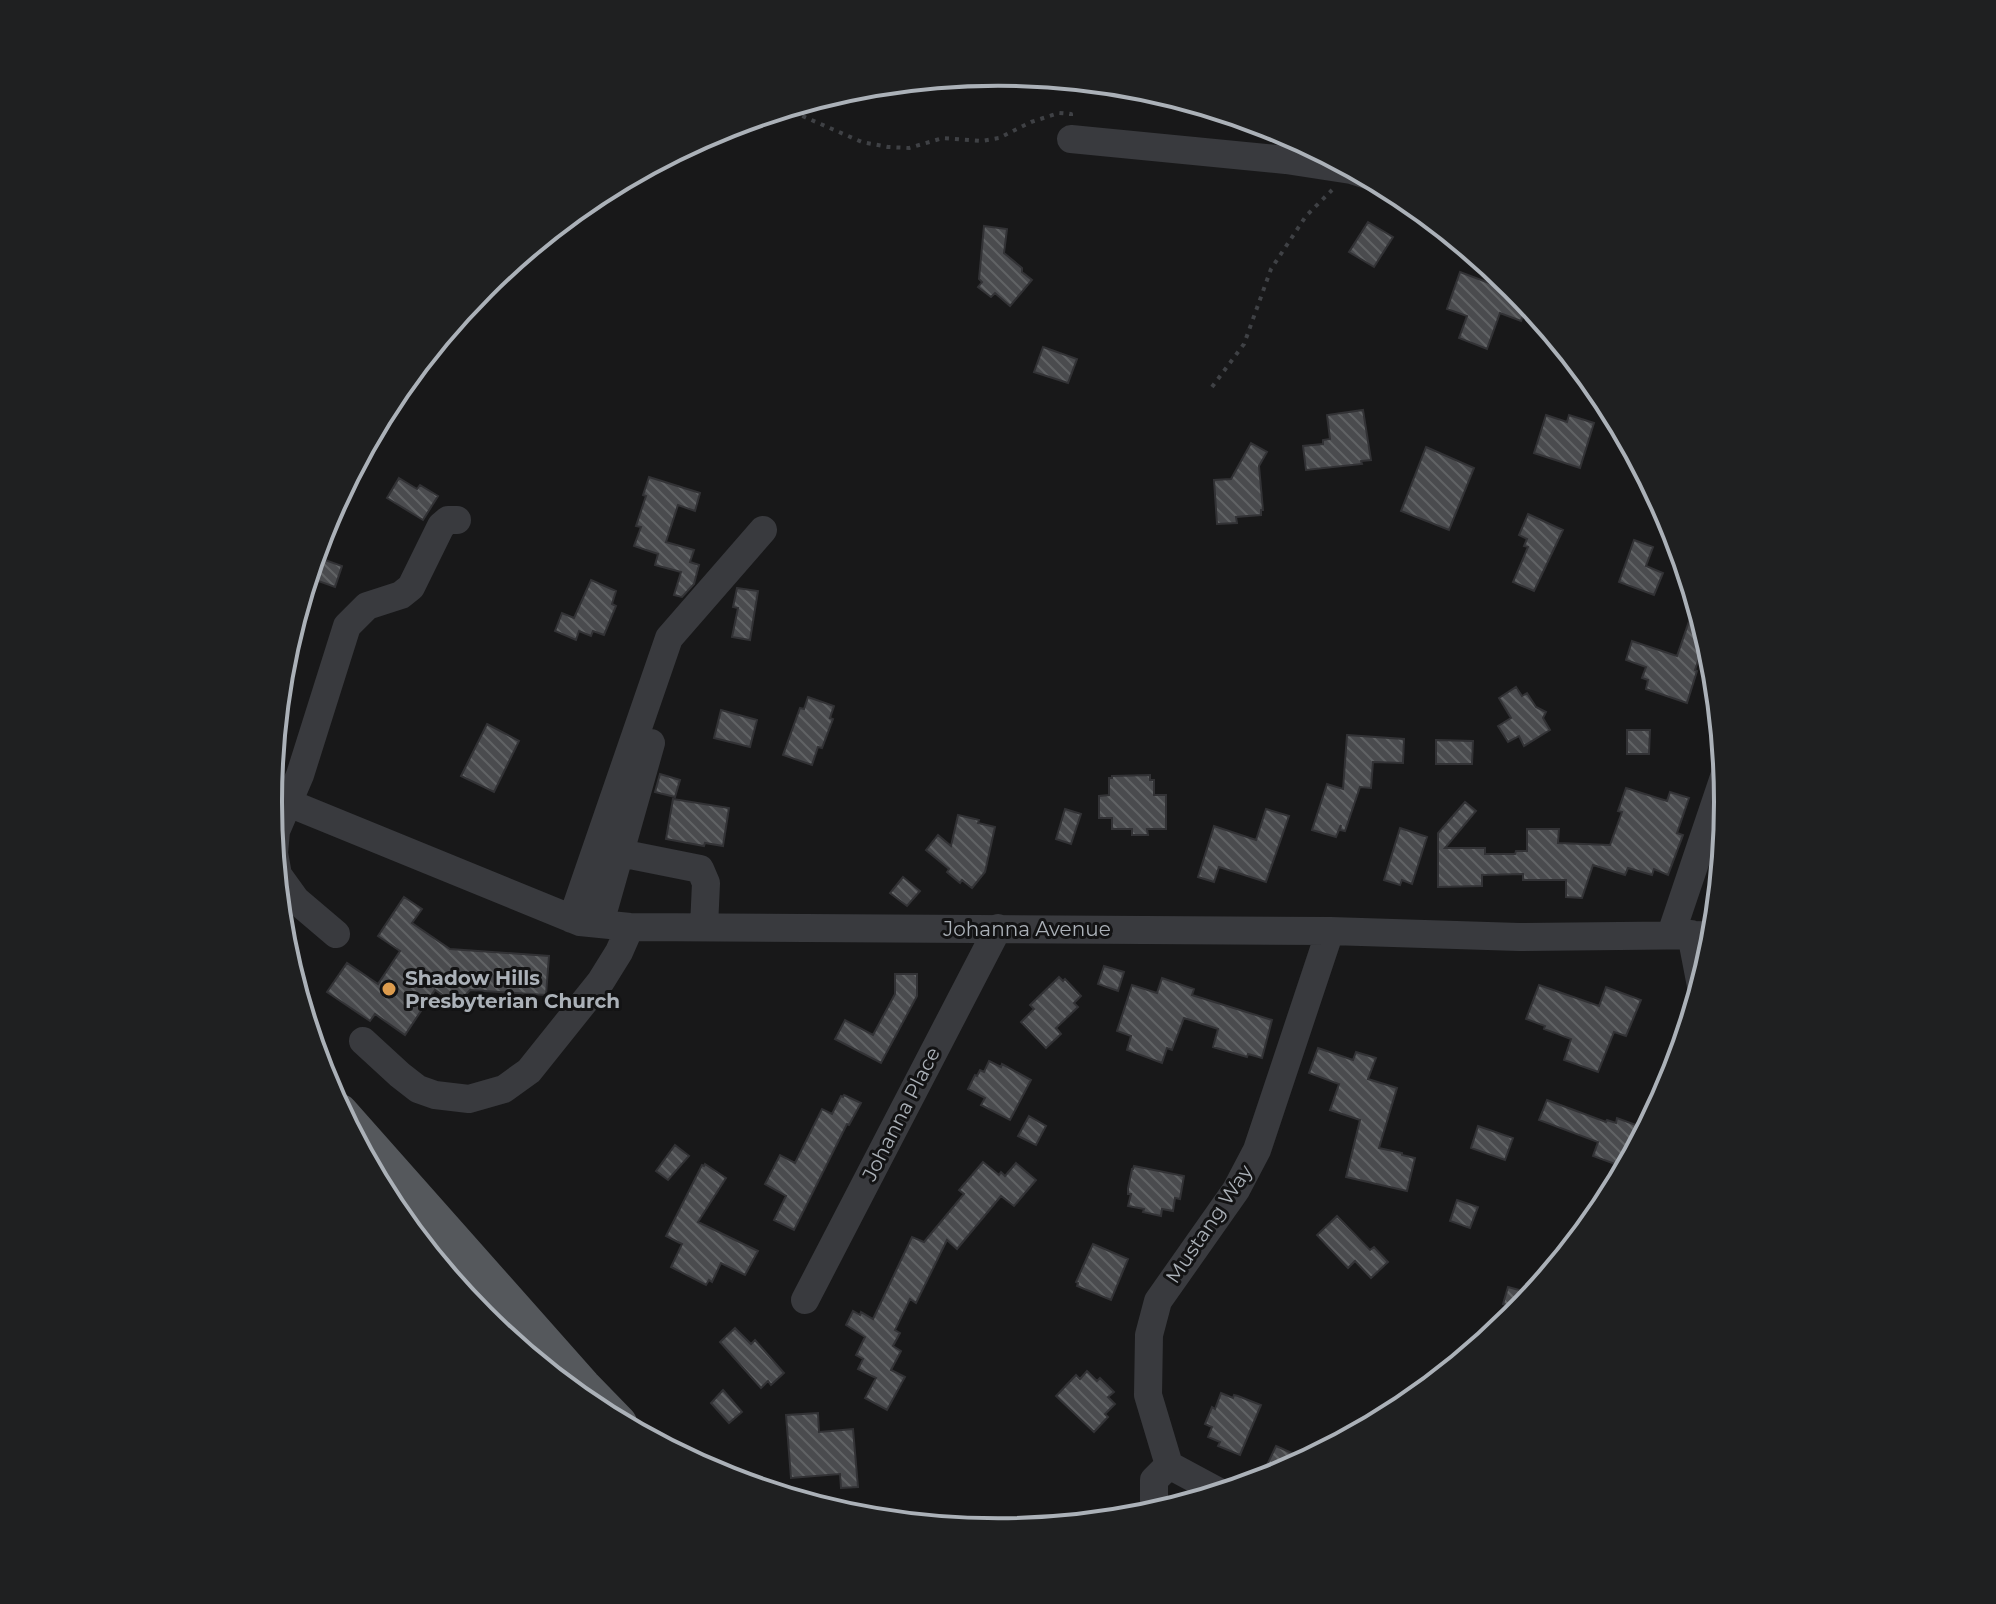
<svg xmlns="http://www.w3.org/2000/svg" width="1996" height="1604" font-family="Montserrat,sans-serif">
	<defs>
		<pattern id="building-back-hatch" width="6" height="6" patternUnits="userSpaceOnUse" patternTransform="scale(2)"><rect width="6" height="6" fill="#4a4b4e"/><path d="M-1 5l2 2M0 0l6 6M5-1l2 2" fill="none" stroke="#616365"/></pattern>
	</defs>
	<rect width="100%" height="100%" fill="#181819"/>
	<path fill="url(#building-back-hatch)" stroke="#323235" stroke-width="2" d="M1368,222L1393,237L1374,267L1349,252Z
		M984,226L1007,229L1004,253L1022,268V272L1032,280L1010,306L995,293L991,297L978,287L982,282L979,279Z
		M1460,272L1521,295L1528,302L1521,321L1500,313L1487,349L1459,338L1467,316L1447,309Z
		M1043,347L1077,359L1068,383L1034,372Z
		M1363,410L1371,460L1361,461L1362,464L1306,470L1303,446L1323,444V440L1330,439L1327,415Z
		M1546,415L1567,422L1569,415L1594,423L1580,468L1534,453Z
		M1251,443L1267,452L1259,466L1263,510H1261V515L1236,517L1237,523L1217,524L1214,480L1231,479Z
		M1426,447L1474,468L1449,530L1401,511Z
		M649,477L700,493L695,511L678,505L666,542L694,550L690,562L699,565L694,584L682,597L674,595L681,572L655,565L658,554L634,546L641,527L636,526L646,496L643,495Z
		M399,478L417,489L420,485L438,496L423,520L387,498Z
		M1528,514L1563,530L1534,591L1513,582L1528,547L1524,546L1527,539L1519,535Z
		M1634,540L1653,547L1646,566L1663,573L1654,595L1619,582Z
		M314,556L342,566L335,587L307,577Z
		M591,580L616,591L612,604L616,606L604,635L593,631L591,636L579,631L576,640L555,631L562,613L574,618Z
		M737,588L758,591L750,640L732,637L738,608L733,607Z
		M1696,601L1707,635L1695,670L1697,671L1687,703L1646,689L1648,680L1642,678L1646,667L1626,660L1632,641L1677,656Z
		M1516,687L1522,696L1527,693L1536,707L1546,712L1543,718L1550,730L1524,746L1519,736L1508,742L1498,726L1511,718L1499,698Z
		M808,697L834,706L830,718L833,719L822,748L818,747L812,765L783,755L800,708L804,709Z
		M721,710L757,720L750,747L714,738Z
		M487,724L519,741L494,792L461,776Z
		M1627,730H1650L1649,754H1627Z
		M1347,735L1404,739L1403,763L1373,762L1371,788L1360,787L1345,831L1340,830L1341,825L1336,837L1312,830L1327,784L1343,789Z
		M1436,740L1473,741L1472,764H1436Z
		M660,774L680,780L675,797L655,792Z
		M1150,775V780H1154V795H1166V829H1147L1148,835H1132V829H1112V818H1099V796L1109,795V778H1112V776Z
		M1626,788L1667,801L1670,792L1689,798L1677,833L1683,835L1668,875L1654,869L1652,875L1628,868L1625,875L1593,865L1582,898L1566,897V880H1523V874L1482,875V886L1438,887V833L1465,802L1476,811L1445,848H1485V854H1515L1516,851H1527V829H1559L1558,843L1610,845L1622,812L1618,811Z
		M673,799L729,808L723,846L705,843L704,846L666,839Z
		M1065,809L1081,814L1071,844L1056,839Z
		M1266,809L1289,816L1266,882L1219,867L1214,882L1198,877L1214,826L1256,840Z
		M958,815L979,820L978,823L995,827L985,872L972,888L962,880L960,883L947,872L949,869L926,850L938,835L951,846Z
		M1400,828L1427,837L1412,884L1402,880L1400,885L1384,880Z
		M903,877L920,891L907,906L890,893Z
		M404,897L422,909L412,923L450,949L549,956L546,995L470,990L457,1005L435,990L405,1035L375,1014L370,1021L327,992L347,963L378,984L400,951L378,936Z
		M1104,966L1124,972L1118,991L1098,984Z
		M895,974H917V996L881,1063L835,1039L845,1020L873,1035L895,994Z
		M1059,977L1063,981L1065,979L1081,996L1074,1003L1078,1007L1056,1028L1061,1034L1046,1048L1021,1022L1034,1009L1030,1005Z
		M1162,978L1194,989L1192,995L1272,1020L1262,1058L1248,1054L1247,1057L1213,1047L1218,1029L1184,1018L1172,1050L1167,1048L1162,1063L1127,1050L1131,1036L1117,1031L1132,985L1157,993Z
		M1539,985L1599,1006L1606,987L1641,1000L1626,1036L1614,1032L1598,1072L1564,1060L1571,1039L1544,1029L1545,1026L1526,1019Z
		M1318,1048L1353,1060L1356,1052L1376,1058L1368,1079L1397,1088L1379,1148L1402,1153V1155L1415,1158L1407,1191L1346,1177L1360,1120L1330,1110L1339,1084L1309,1073Z
		M989,1061L1001,1067L1002,1064L1031,1080L1010,1120L981,1105L985,1098L968,1089L975,1075L977,1076L980,1070L984,1072Z
		M844,1095L861,1103L849,1125L847,1124L794,1230L774,1220L786,1196L765,1184L780,1155L795,1163L822,1109L832,1114L841,1096L843,1097Z
		M1547,1100L1606,1122L1607,1120L1616,1123L1617,1118L1647,1129L1626,1168L1593,1156L1598,1142L1539,1120Z
		M1029,1116L1046,1126L1036,1145L1018,1136Z
		M1478,1126L1513,1138L1505,1160L1471,1148Z
		M675,1145L689,1156L668,1180L656,1171Z
		M983,1162L999,1175L1001,1172L1005,1176L1016,1163L1036,1180L1014,1206L1001,1196L957,1249L947,1240L916,1303L910,1299L895,1330L900,1333L893,1346L901,1351L891,1370L905,1377L887,1410L865,1398L876,1378L858,1369L863,1359L856,1355L865,1337L846,1325L853,1311L860,1315L861,1312L873,1319L912,1237L924,1242L964,1194L959,1190Z
		M705,1164L726,1178L698,1222L758,1251L745,1275L721,1263L712,1282L709,1280L706,1285L671,1267L682,1244L666,1236L702,1165L704,1166Z
		M1134,1166L1184,1176L1180,1199L1175,1198L1173,1211L1162,1209L1161,1216L1143,1212L1144,1209L1128,1206L1131,1194H1128V1188L1132,1169H1133Z
		M1457,1200L1478,1207L1470,1228L1450,1221Z
		M1337,1216L1370,1250L1374,1247L1388,1262L1371,1278L1355,1261L1348,1268L1317,1235Z
		M1093,1244L1128,1259L1111,1300L1077,1286L1078,1283L1076,1282Z
		M1508,1287L1534,1294L1521,1309L1503,1304Z
		M735,1328L751,1344L755,1340L784,1373L771,1385L768,1381L761,1388L720,1342Z
		M1087,1371L1097,1381L1100,1378L1114,1392L1108,1397L1115,1404L1105,1414L1108,1417L1094,1432L1056,1396L1076,1375L1080,1379Z
		M723,1390L742,1412L729,1423L711,1403Z
		M1221,1393L1233,1398L1234,1395L1238,1396L1261,1405L1240,1455L1218,1446L1220,1442L1208,1437L1212,1427L1205,1424L1212,1407L1215,1409Z
		M818,1413L819,1432L853,1429L858,1487L841,1488L840,1474L791,1478L786,1415Z
		M1276,1446L1308,1460L1277,1477L1259,1482Z"/>
	<g fill="none" stroke-linecap="round" stroke-linejoin="round">
		<path stroke="#3f4145" stroke-width="4" stroke-dasharray="4 6" stroke-linecap="butt" d="M784,108L862,142L888,147L909,148L943,138L982,141L999,138L1031,122L1059,113L1071,114V116
			M1212,387L1244,344L1271,269L1306,216L1332,190"/>
		<path stroke="#393a3e" stroke-width="28" d="M1071,139L1286,160L1351,170L1367,175
			M269,795L580,922L630,927L1330,931L1519,937L1715,935
			M620,853L700,869L706,883L704,927
			M572,919L669,638L763,530
			M600,923L651,743
			M336,934L296,900L278,875L274,853L276,831L300,775L347,626L367,606L401,595L411,587L441,526L448,520H457
			M1671,934L1725,774
			M1691,934L1701,986
			M363,1041L400,1075L418,1089L435,1095L469,1099L504,1089L529,1071L601,981L619,952L630,927
			M1670,1085L1676,1070
			M805,1300L998,928
			M1221,1493L1169,1465L1148,1395L1149,1335L1158,1301L1236,1190L1257,1150L1330,931
			M1154,1514V1480L1169,1465"/>
		<path stroke="#55585c" stroke-width="36" d="M340,1112L583,1386L619,1423"/>
	</g>
	<circle fill="#dc9b4d" stroke="#131314" stroke-width="3" cx="389" cy="989" r="8"/>
	<g text-anchor="middle" stroke-width="6" stroke-linejoin="round" paint-order="stroke">
		<g font-size="20" fill="#abb1b8" stroke="#131314">
			<text x="1027" y="936">Johanna Avenue</text>
			<text transform="translate(901 1114) rotate(-63)" y="7">Johanna Place</text>
			<text transform="translate(1209 1224) rotate(-56)" y="7">Mustang Way</text>
		</g>
		<g font-size="20" font-weight="bold" fill="#abb1b8" stroke="#131314" text-anchor="start">
			<text x="405" y="985">Shadow Hills<tspan x="405" dy="23">Presbyterian Church</tspan></text>
		</g>
	</g>
	<path d="M0 0H1996V1604H0ZM282 802a716 716 0 1 1 1432 0a716 716 0 1 1-1432 0Z" fill="#1f2021" fill-rule="evenodd"/>
	<path fill="none" stroke="#abb1b8" stroke-width="4" d="M282 802a716 716 0 1 1 1432 0a716 716 0 1 1-1432 0Z"/>
</svg>
